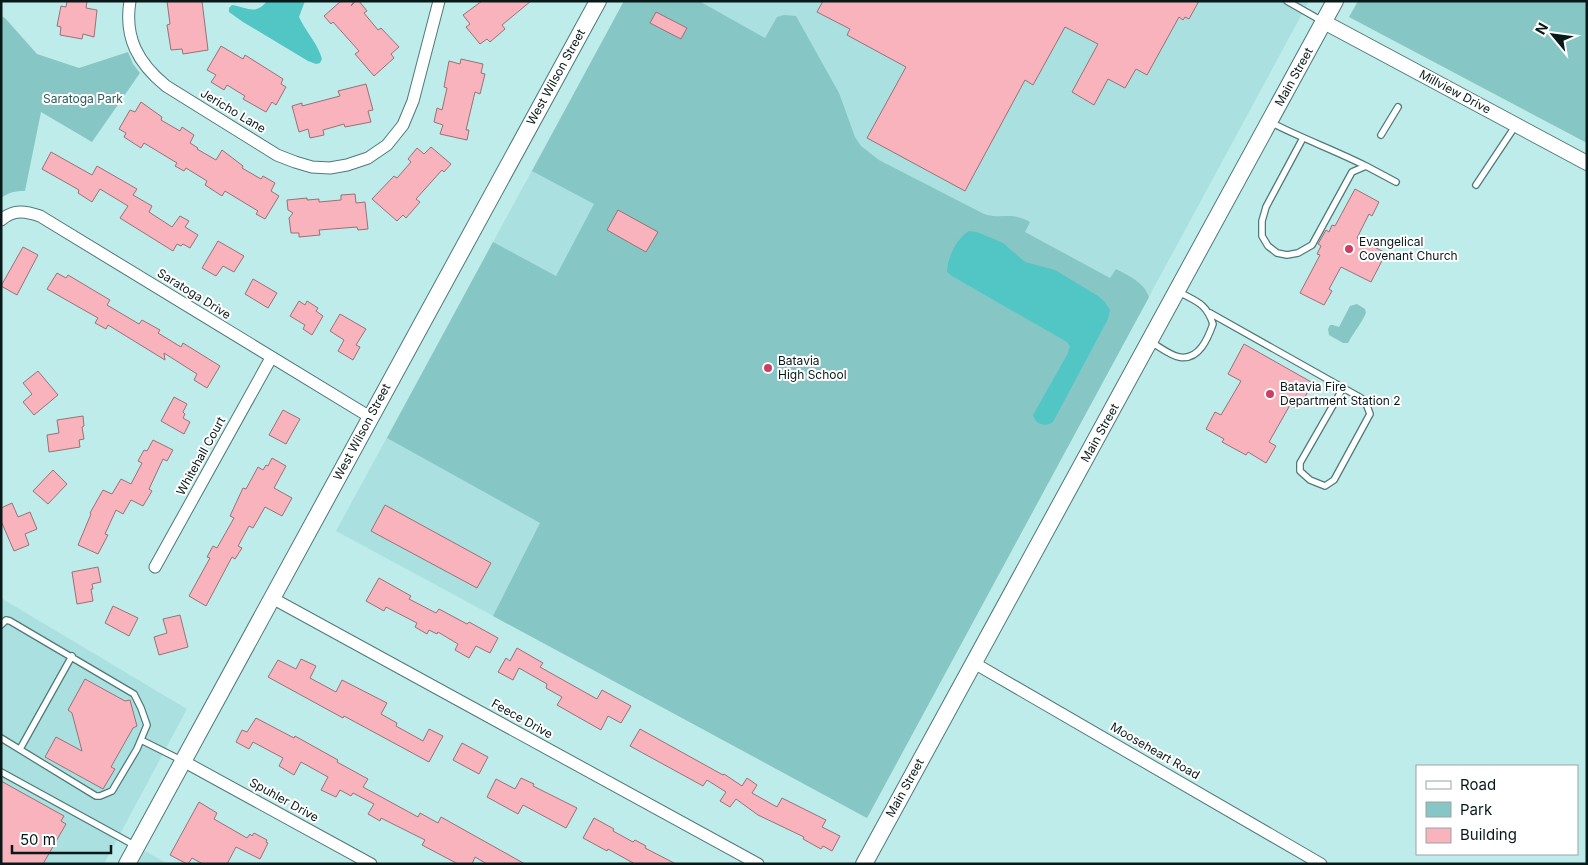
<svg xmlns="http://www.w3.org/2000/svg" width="1588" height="865" font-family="Inter,sans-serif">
	<rect width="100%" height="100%" fill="#beeceb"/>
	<path fill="#aae1e0" d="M624,1H1309L867,818L336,531Z
		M1,598L187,709L104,864H1Z
		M145,851L168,864H138Z"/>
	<path fill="#86c6c5" d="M624,1H699L765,38L777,17L784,15L796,16L839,93L855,137L861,146L879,160L984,214C1002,220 1011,211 1030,222L1025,232L1110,278L1116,269C1129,276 1144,282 1149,297L867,818L493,616L540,523L387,438L493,242L556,276L594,204L532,171Z
		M1358,1H1587V143L1349,17Z
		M1,16L5,18L37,54L79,68L128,52L133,64L140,73L92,142L41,112L25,191C15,191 9,192 1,198Z
		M1357,304L1365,309L1366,313C1361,324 1354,332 1348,343H1343L1329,335L1328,329L1330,325H1333L1339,327L1350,306Z"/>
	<path fill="#52c6c5" d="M267,1H305L299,17C306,32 318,44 322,59L320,63L316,64L308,61L243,22L229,12V8L232,5C247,7 255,16 267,1Z
		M969,231L977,232L1003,243L1025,262L1055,270L1098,296L1105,302L1110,310L1108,319L1053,422C1045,427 1036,425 1033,415L1067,355L1070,347L1067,342L952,276L947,272C947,258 957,238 969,231Z"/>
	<path fill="#f9b3bd" stroke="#977277" d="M67,1H87L86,8L97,10L94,37L83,34L82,39L60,35L61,27L57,26L61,6L66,7Z
		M167,1H202L208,50L183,54L182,49L171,50L167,25L170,24Z
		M341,1H354L351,6L356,1H359L367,11L364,13L378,30L381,28L399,47L391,54L394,58L374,76L355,54L359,51L333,22L331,24L324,16Z
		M482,1H531L502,25L505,29L490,42L487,39L480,44L466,27L470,24L463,15Z
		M823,1H1199L1189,19L1185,17L1183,20L1179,17L1147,75L1136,69L1125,88L1108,79L1094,105L1072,92L1098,44L1065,27L1033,85L1025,80L965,191L867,138L906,67L847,35L850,29L817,12Z
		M656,12L687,28L681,39L650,23Z
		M221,46L243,59L245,55L283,79L281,84L286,87L276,105L272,102L266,112L243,99L245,96L227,85L224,90L211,82L216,75L207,70Z
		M461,59L483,64L481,73L485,74L480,94L475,92L466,130H469L467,140L440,134L443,125L434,122L437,108L442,110L447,88L444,87L449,61L460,64Z
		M366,84L373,110L368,111L371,122L345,127L344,124L323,130L324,135L310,138L308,129L299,132L292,106L302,103V106L340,96L338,91Z
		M141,102L162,117L161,120L180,131L182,127L194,135L190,143L198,148L197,149L216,160L222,150L243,166L242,168L261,179L263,176L275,183L271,191L279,196L265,219L256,214L258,211L225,191L222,196L205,185L207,181L186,168L184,171L175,166L177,163L144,143L141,148L124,137L126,133L119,129L130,110L135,112Z
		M431,147L451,164L444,172L442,170L416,199L420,202L406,218L403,215L397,221L372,199L394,176L397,178L411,162L408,159L417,148L424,154Z
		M51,152L92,175L97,166L137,189L133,195L152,206L149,212L172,227L180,216L189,221L185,227L198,235L190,248L183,244L181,246L177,244L173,251L120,218L128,206L100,189L92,202L78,193L79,190L42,169Z
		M1355,189L1379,202L1372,216L1369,214L1357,238L1386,253L1371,282L1341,267L1329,289L1332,291L1324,305L1300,293L1320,255L1317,254L1321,246L1318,244L1326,230L1329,232L1332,225L1335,226Z
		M355,194L356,203L365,202L368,229L358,230L357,227L319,230L320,235L299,237V233H291L289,218L293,213L288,210L287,200L307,198V200L319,199V202L341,200V195Z
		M618,210L658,232L646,252L607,230Z
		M218,241L244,256L234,272L223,266L216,276L202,268Z
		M23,247L38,255L17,295L1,286Z
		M57,273L66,278L68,275L110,300L107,305L139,324L142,320L160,330L158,333L181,347L183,343L220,366L207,388L194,380L197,374L164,353L165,360L108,325L106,329L95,323L98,318L47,289Z
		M253,279L277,293L268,308L245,294Z
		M299,301L305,305L307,301L318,308L316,311L323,316L312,335L303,329L305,325L290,316Z
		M340,314L366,329L356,345L360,347L353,360L338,351L344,340L330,331Z
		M1244,344L1313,383L1298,409L1290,405L1269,442L1276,446L1266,463L1248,452L1246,455L1222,442L1224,439L1206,429L1215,412L1221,415L1241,381L1228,374Z
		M38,371L58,395L34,415L23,402L32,394L23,383Z
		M174,397L187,404L183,412L185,414L183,418L190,422L184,434L161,421Z
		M283,410L300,419L286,444L269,435Z
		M83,416L84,426L82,427L84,439L79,440L80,447L49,452L47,435L59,433L57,420Z
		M153,440L173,450L167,461L163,459L149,489L152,491L143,506L131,500L123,514L116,510L105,534L108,535L98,554L78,545L91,514L90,513L103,490L112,494L121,479L131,484L142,463L138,461L144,450L147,451Z
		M272,458L286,466L274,488L292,498L282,516L265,507L253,528L249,526L238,546L242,548L235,559L232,557L206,606L189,596L210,558L207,557L213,546L217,548L234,518L230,516L243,488L246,489L258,467L263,470L266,465L268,466Z
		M53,470L67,484L48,504L33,491Z
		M12,503L18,517L30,512L37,529L25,534L29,545L14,551L1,521V508Z
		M385,505L491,563L477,588L371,531Z
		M98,567L101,582L92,584L93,589H91L93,601L77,604L72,572Z
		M379,578L411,596L409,599L436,613L439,609L467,624L469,622L498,638L490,653L476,646L469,658L455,650L458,644L438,632L437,634L429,630L427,634L415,627L417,623L386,607L384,611L366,601Z
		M113,606L138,618L129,636L105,623Z
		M180,615L188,647L159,655L154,637L167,633L163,619Z
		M517,648L543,663L540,667L597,699L602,690L631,706L621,723L608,716L601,730L557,705L562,697L546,688L547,684L519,668L513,680L498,672L506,658L510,661Z
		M301,659L316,666L310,678L336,692L342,680L387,703L381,714L397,723L396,726L423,741L429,729L443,736L429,762L344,716L343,718L268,677L278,660L296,669Z
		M85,679L125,701L130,700L137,726L133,728L111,767L115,769L103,789L45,757L56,737L82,751L72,713L68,710Z
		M256,718L294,738L295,736L338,760L337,762L368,779L363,787L418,817L420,813L438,823L441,817L525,864H487L475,857L472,864H458L422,845L425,840L381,818L380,821L368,814L374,804L353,793L351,796L340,790L336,797L321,790L328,777L301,762L294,775L279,766L283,758L253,742L249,749L236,742L242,730L247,732Z
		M640,729L723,775L724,774L742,786L747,778L757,785L752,793L777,807L782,798L826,820L822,827L840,836L832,851L823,846L821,849L803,839L804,837L758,815L736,799L730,807L720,801L726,792L707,780L703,786L630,746Z
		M462,743L488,757L479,774L453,760Z
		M521,778L534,784L533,786L577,808L566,828L523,805L518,814L487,797L496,779L515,789Z
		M1,781L64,816L61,821L66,824L43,864H1Z
		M199,802L217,813L214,819L247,838L250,834L252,836L254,833L267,840L266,842L268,843L260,859L236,847L227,864H203L192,858L188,864H187L170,855Z
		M594,818L614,829L613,831L633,842L635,840L646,846L645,848L676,864H635L608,849L607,851L583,838Z"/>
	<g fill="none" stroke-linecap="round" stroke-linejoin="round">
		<g stroke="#4f7978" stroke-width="8">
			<path id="service" d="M1287,1L1322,21
				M1270,122C1301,138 1334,150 1366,166
				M1381,135L1398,107
				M1303,138L1266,207L1262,221V236L1268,246L1277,253L1287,255L1298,253L1312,245L1352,172L1366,166L1396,182
				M1476,185L1516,125
				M1210,313L1361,398L1367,406L1370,414L1334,480L1325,486L1310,480L1300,471V463L1343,388
				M1151,342C1158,346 1171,356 1179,357C1199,361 1208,338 1213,324C1206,303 1197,302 1179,292
				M1,625L6,620L10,621L134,694L141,708L147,725L137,749L112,791L100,796H96L1,738
				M141,740L181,760
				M20,749L72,656
				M1,772L134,845"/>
		</g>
		<g stroke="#4f7978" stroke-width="13">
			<path id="minor" d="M130,1C124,38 138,63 166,86L277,155L295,162L312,167L330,168L347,165L368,158L387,145L403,125L413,101L439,1
				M1,220C14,209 25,211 40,216L370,417
				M155,567L271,358
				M272,598L758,864
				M974,663L1321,864
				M183,761L371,864"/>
		</g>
		<g stroke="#4f7978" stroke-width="16">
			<path id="tertiary" d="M1324,22L1587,163"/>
		</g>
		<g stroke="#4f7978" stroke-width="18">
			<path id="secondary" d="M127,864L598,1
				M864,864L1335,1"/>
		</g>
		<use href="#service" stroke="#fff" stroke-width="5.5"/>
		<use href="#minor" stroke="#fff" stroke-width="11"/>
		<use href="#tertiary" stroke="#fff" stroke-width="14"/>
		<use href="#secondary" stroke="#fff" stroke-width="16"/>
	</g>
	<g fill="#cd3e62" stroke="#fff" stroke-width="2">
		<circle cx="1349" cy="249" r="5"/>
		<circle cx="768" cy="368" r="5"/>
		<circle cx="1270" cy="394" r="5"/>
	</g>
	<g text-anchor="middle" stroke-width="4" stroke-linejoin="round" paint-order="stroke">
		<g font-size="12" fill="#081919" stroke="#fff">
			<text transform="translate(556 77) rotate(-61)" y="4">West Wilson Street</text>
			<text transform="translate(1294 77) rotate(-61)" y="4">Main Street</text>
			<text transform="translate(1455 92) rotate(28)" y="4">Millview Drive</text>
			<text transform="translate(233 111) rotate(31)" y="4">Jericho Lane</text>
			<text transform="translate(194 294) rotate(32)" y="4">Saratoga Drive</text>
			<text transform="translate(362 432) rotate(-62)" y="4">West Wilson Street</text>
			<text transform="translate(1100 433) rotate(-61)" y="4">Main Street</text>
			<text transform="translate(201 456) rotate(-61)" y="4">Whitehall Court</text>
			<text transform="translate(522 719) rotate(29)" y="4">Feece Drive</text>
			<text transform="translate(1155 751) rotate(30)" y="4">Mooseheart Road</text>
			<text transform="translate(905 788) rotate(-61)" y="4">Main Street</text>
			<text transform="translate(284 800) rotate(29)" y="4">Spuhler Drive</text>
		</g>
		<g font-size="12" fill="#295b5a" stroke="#fff">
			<text x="83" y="103">Saratoga Park</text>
		</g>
		<g font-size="12" fill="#081919" stroke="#fff" text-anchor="start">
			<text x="1359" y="246">Evangelical<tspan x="1359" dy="14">Covenant Church</tspan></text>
			<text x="778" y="365">Batavia<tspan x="778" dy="14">High School</tspan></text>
			<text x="1280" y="391">Batavia Fire<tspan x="1280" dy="14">Department Station 2</tspan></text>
		</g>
	</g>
	<rect width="1588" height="865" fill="none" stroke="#081919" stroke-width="5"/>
	<rect x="1416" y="765" width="162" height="90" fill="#ffffff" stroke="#9ca3a3"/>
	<rect x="1426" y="781" width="25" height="8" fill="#ffffff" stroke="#9ca3a3"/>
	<text x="1460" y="790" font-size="15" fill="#081919">Road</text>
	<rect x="1426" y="802" width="25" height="15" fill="#86c6c5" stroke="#9ca3a3"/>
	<text x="1460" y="815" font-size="15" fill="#081919">Park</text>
	<rect x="1426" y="828" width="25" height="15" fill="#f9b3bd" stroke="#9ca3a3"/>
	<text x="1460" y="840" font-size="15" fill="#081919">Building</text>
	<g transform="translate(1553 35) rotate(299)" stroke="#ffffff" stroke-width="4" paint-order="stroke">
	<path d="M0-4L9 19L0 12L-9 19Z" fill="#081919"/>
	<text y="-8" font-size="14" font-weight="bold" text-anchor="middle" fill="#081919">N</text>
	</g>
	<path d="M12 845v8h99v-8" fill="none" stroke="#081919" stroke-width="2.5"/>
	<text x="20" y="845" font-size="15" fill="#081919" stroke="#ffffff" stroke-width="4" paint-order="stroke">50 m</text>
</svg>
